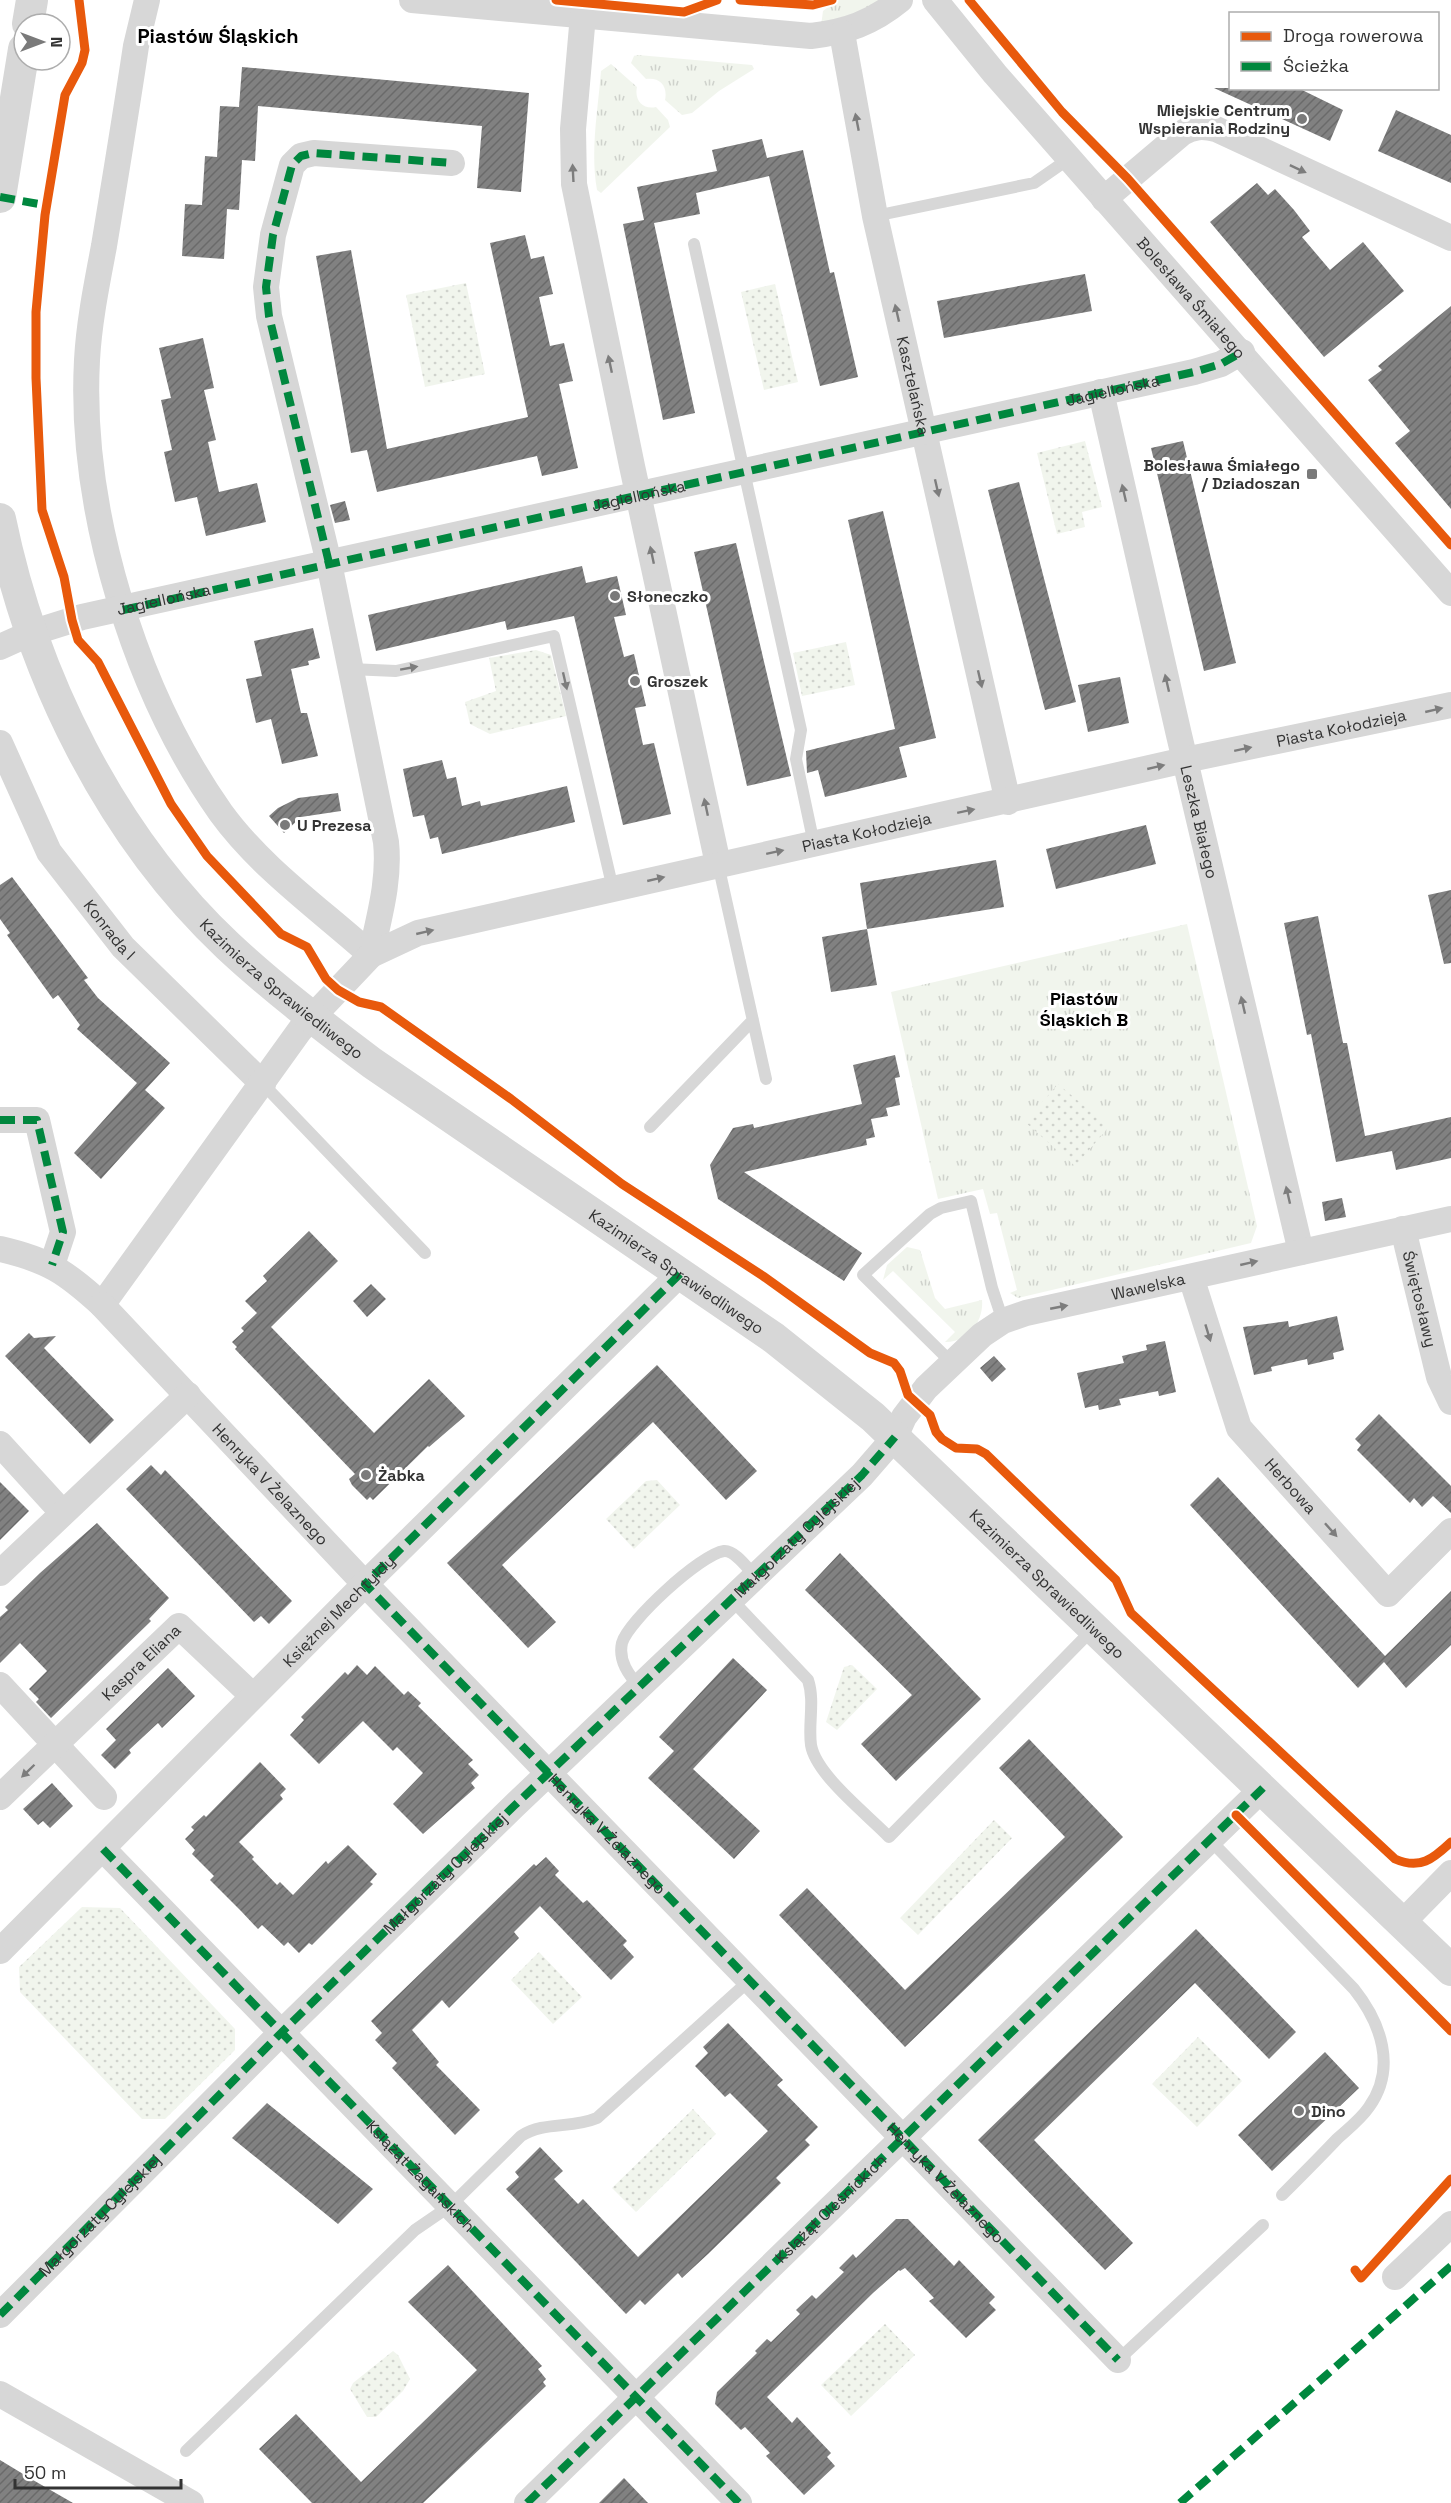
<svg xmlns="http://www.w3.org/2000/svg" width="1451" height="2503" font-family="'Space Grotesk',sans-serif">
	<defs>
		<pattern id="grass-tufts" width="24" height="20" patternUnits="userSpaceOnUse" patternTransform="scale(1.5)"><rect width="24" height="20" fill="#f1f5ed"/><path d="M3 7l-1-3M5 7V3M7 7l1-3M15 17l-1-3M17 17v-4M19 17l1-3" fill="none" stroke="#cfd2cc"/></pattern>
		<pattern id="park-dots" width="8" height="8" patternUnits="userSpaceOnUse" patternTransform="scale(1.5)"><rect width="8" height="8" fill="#f1f5ed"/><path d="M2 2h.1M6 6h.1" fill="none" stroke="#cfd2cc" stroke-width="1.8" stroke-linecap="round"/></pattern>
		<pattern id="building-hatch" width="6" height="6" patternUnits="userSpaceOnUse" patternTransform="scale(1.5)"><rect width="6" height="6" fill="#818181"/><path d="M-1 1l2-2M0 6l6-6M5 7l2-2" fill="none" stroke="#6a6a6a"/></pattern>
	</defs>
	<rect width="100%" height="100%" fill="#fff"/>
	<path fill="url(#grass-tufts)" d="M837,0H882L880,4L821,26L823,11Z
		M638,55L752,65L754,69L719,91L692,113L682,115L665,100C668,86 660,77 646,79L631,63L634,56Z
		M611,64L637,87C634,100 643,110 656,107L668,120L670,127L601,193L597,190C590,151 598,110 601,71Z
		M1187,924L1257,1226L1251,1243L1018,1298L1010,1293L1017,1290L997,1213L990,1214L983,1189L938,1199L891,992Z
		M907,1247L920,1250L935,1298L945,1309L982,1300C984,1321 968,1343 945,1342L955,1332L893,1271L883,1280L887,1265Z"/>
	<path fill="url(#park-dots)" d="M466,283L485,374L425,387L406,295Z
		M775,284L798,382L764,390L741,292Z
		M1085,441L1102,507L1082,512L1085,527L1057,534L1037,453Z
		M846,642L855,685L802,696L793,653Z
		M536,650L551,655L566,716L490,734L470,724L465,702L496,691L489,658Z
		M1058,1084L1109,1127L1075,1166L1025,1122Z
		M657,1480L680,1505L634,1549L606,1519L646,1481Z
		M852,1665L877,1689L837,1730L826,1722L844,1667Z
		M994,1820L1012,1838L918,1935L900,1918Z
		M82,1907L120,1908L235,2029V2050L165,2119H142L20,1992L19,1967Z
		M539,1952L582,1997L553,2024L511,1980Z
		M1198,2037L1242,2081L1197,2127L1152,2084Z
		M693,2109L716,2134L636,2212L612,2188Z
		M885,2324L915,2355L851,2416L821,2385Z
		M393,2351L398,2355L410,2379L403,2391L376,2417H367L350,2389L353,2383Z"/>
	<path fill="url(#building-hatch)" d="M242,67L529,93L521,192L477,188L482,126L258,106L255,161L242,160L239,210L227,209L224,259L182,256L185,204L202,205L205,156L217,157L220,106L239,107Z
		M1214,88H1298L1343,110L1330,141Z
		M1396,110L1451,135V183L1378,151Z
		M762,139L767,158L803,150L830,273L834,272L858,377L820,386L769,176L696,193L700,214L654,223L695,413L663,420L623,224L644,220L637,187L717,171L712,150Z
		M1257,183L1268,195L1275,189L1294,210L1310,231L1302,237L1330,270L1363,242L1404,291L1324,357L1210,222Z
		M525,235L531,259L544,256L553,294L539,297L550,346L564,343L573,381L559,384L578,468L542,476L537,456L377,492L367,450L351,453L316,256L351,250L387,449L528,417L490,243Z
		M1085,274L1092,311L944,338L937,301Z
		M1451,306V509L1395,443L1410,431L1368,380L1382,370L1378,366Z
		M203,338L214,388L204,390L216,440L208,442L219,492L257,483L266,522L206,536L197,497L175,502L164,452L172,450L161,400L171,398L159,348Z
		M1183,441L1236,663L1204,671L1151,448Z
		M1019,482L1076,702L1045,710L988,490Z
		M345,501L350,520L335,523L330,505Z
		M883,511L936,738L899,747L907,777L825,797L818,770L807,773L806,751L895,729L848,520Z
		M736,543L791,776L747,786L694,552Z
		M582,566L586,583L617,576L626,615L614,617L624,657L634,654L646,706L635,708L643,745L654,743L671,814L623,825L574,616L507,630L505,621L376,651L368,615Z
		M313,628L320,658L308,661L309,665L291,669L301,713H307L318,756L282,764L271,719L256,723L246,679L262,676L254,641Z
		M1120,677L1129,723L1088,732L1078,685Z
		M442,760L447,779L456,777L462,806L480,801L481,806L567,786L575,822L442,854L438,837L430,839L424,815L413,817L403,769Z
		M338,793L341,811L301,817L284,833L269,816L278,808L298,798Z
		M1146,825L1156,864L1056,889L1046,849Z
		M996,860L1004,907L867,929L860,883Z
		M12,877L88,978L84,980L98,998L170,1063L145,1090L165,1108L101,1179L74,1153L137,1083L77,1029L80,1025L58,995L53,999L7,935L10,933L0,919V885Z
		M1451,890V963L1444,964L1428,895Z
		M1318,916L1343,1043H1347L1365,1136L1451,1117V1158L1396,1170L1392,1151L1336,1162L1311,1034L1307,1035L1284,923Z
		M867,929L877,985L831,992L822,937Z
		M895,1055L900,1077L895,1078L900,1105L886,1108L888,1116L871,1119L875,1137L866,1139L867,1145L744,1172L862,1253L844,1281L718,1199L710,1165L733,1128L753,1124L754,1128L862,1104L853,1065Z
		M1342,1198L1346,1217L1325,1221L1322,1202Z
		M309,1231L338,1261L271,1327L374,1433L429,1379L465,1416L429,1447L428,1446L373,1500L370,1497L367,1500L352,1485L349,1479L355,1474L235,1349L237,1347L232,1342L244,1331L241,1328L257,1313L245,1301L267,1281L263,1276Z
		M371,1284L386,1299L367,1317L353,1301Z
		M1337,1316L1344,1350L1333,1353L1334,1359L1308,1365L1307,1359L1271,1367L1272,1371L1254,1375L1243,1327L1288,1321L1289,1327Z
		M29,1333L34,1338L56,1336L44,1348L114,1420L90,1444L5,1356Z
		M1165,1341L1176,1392L1159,1396L1158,1391L1119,1399L1121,1405L1099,1410L1098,1405L1085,1408L1077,1373L1124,1363L1122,1356L1147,1350L1146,1345Z
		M994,1356L1006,1369L992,1382L980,1368Z
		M657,1365L757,1471L726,1500L653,1422L502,1565L556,1622L528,1648L447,1563Z
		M1379,1414L1451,1486V1513L1433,1496L1422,1507L1414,1498L1410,1503L1357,1450L1361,1445L1355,1439Z
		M151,1465L161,1475L165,1470L292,1601L269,1624L261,1616L254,1622L126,1489Z
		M1218,1477L1385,1656L1451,1591V1645L1406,1688L1384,1662L1358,1688L1190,1505Z
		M0,1482L29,1511L0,1540Z
		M97,1523L169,1598L149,1619L151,1621L51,1718L36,1702L39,1699L29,1689L47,1671L20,1643L0,1663V1617L8,1610L5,1607L40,1573Z
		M840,1553L981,1699L896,1781L861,1744L912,1695L805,1590Z
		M733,1658L767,1690L693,1769L760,1831L734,1859L648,1778L674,1751L659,1737Z
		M357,1665L367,1675L375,1666L404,1695L408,1691L421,1703L418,1706L473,1760L468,1764L479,1775L471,1783L475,1788L423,1834L393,1804L423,1773L397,1747L393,1751L363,1721L319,1764L290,1735L304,1720L301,1717L345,1672L348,1675Z
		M168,1668L195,1696L162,1728L158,1723L129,1750L131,1753L115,1769L101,1755L116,1740L106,1729Z
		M1029,1739L1123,1837L905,2047L779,1915L807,1888L905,1990L1065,1837L999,1768Z
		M260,1762L286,1789L280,1795L283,1799L239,1842L254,1857L252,1859L277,1885L280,1882L293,1895L326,1861L328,1864L348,1845L377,1874L370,1882L373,1884L312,1945L309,1943L299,1953L288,1942L284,1946L262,1925L258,1929L241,1911L210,1880L214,1876L192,1854L195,1850L185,1839L194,1830L191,1827L204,1815L206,1817Z
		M52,1783L73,1806L50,1828L43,1821L38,1825L23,1809Z
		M546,1857L559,1871L555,1875L583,1903L587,1900L627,1941L623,1945L634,1957L611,1980L540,1906L514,1932L519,1938L449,2008L442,2000L412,2030L439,2062L436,2065L480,2110L455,2135L392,2068L397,2063L375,2040L382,2033L371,2021L534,1864L536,1866Z
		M1196,1929L1296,2032L1269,2059L1195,1983L1034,2140L1133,2243L1105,2270L978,2140Z
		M728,2023L783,2080L777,2085L818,2127L805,2140L810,2145L776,2178L781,2183L708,2254L682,2278L678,2273L645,2305L640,2300L626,2314L506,2189L519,2177L515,2172L540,2147L563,2171L554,2179L578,2204L583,2199L638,2257L768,2131L730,2093L725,2097L695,2066L708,2053L703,2047Z
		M1325,2052L1359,2088L1272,2171L1238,2135Z
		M267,2103L373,2189L338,2224L232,2138Z
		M896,2219H908L954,2266L959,2260L995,2297L989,2303L996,2310L966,2338L929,2301L934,2298L905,2268L900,2271L899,2270L873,2293L767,2397L792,2423L797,2417L831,2453L827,2457L835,2466L804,2495L766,2456L770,2453L745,2427L741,2430L715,2404L717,2392L757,2353L755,2351L767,2339L771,2342L800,2314L796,2310L812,2295L816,2299L844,2272L839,2268L853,2254L856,2258Z
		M448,2265L542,2366L538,2369L546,2379L543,2382L546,2386L423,2503H312L259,2449L296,2414L361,2482L477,2370L408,2302Z
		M0,2460L33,2480L73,2503H0Z
		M624,2478L648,2503H599Z"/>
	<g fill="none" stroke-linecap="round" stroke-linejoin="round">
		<path stroke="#d7d7d7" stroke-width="12" d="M875,216L1034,183L1070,158
			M694,244L801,730L796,759L814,844
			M350,669L396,671L554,636L613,889
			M718,864L766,1079
			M263,1084L425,1253
			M650,1127L753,1020
			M952,1363L863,1275L930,1214L941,1208L971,1201L992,1288L1003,1321
			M732,1600L808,1680C815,1701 808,1724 811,1745C816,1775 868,1815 889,1837L1093,1629
			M640,1688C629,1675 618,1661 622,1643C628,1621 701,1554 724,1551C735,1550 748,1569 755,1576
			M1210,1840L1354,1989C1381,2023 1397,2068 1369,2107C1361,2119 1348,2129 1337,2139C1319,2158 1301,2176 1282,2195
			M1118,2360L1263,2225
			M186,2451L415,2230L450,2206L521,2136C545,2121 571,2129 597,2118L751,1979"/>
		<g stroke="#d7d7d7" stroke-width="26">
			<path d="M147,0L136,46C126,113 115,179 104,246C97,283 89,322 87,360C79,510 135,691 221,813C261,868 321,910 371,955"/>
			<path d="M412,0L811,36C846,32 872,23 900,0"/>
			<path id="s1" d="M935,0L995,74L1451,593"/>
			<path d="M583,15L573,129L574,184L632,466L718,864"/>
			<path id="s2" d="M842,33L875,216L1008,802"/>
			<path d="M1104,199L1182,133C1194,126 1203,126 1216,129L1451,238"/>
			<path id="s3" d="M1101,392L1179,735L1301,1252"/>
			<path id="s4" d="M0,647L31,633L82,617L1194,372L1221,364L1242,352"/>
			<path id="s5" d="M0,743L49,852L123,947L263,1084"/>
			<path d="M371,955C379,917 390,881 386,842L329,563L269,316L266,287L273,235L292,165L301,156L314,153L452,163"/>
			<path d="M0,1120H37L63,1232L52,1265"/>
			<path id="s6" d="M1403,1229L1439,1377L1451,1402"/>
			<path id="s7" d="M0,1249C48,1260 66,1272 102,1305L300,1030L371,955L418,933L1185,760L1451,705"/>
			<path id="s8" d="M1191,1277L1239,1428L1388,1594L1451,1531"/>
			<path id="s9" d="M102,1305L365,1584L1118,2360"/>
			<path d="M0,1444L62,1512"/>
			<path d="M0,1573L188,1395"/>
			<path d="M0,1685L104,1797"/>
			<path id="s10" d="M0,1797L179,1626L253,1696"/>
			<path d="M103,1849L739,2503"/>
			<path d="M1402,1923L1451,1873"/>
			<path id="s11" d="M0,1951L365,1584L680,1274"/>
			<path d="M1395,2277L1451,2224"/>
			<path id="s12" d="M0,2315L281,2033L514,1806L862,1475L895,1437L904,1417L926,1388L982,1335L1003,1321L1026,1313L1451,1219"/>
			<path d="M0,2394L191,2503"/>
			<path id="s13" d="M527,2503L1263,1788"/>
		</g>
		<g stroke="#d7d7d7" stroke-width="32">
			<path d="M28,24L32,0"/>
			<path d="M0,197L24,49"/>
			<path id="s14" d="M0,519C32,675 110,835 228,946C273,988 323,1026 372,1063L774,1338L873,1417L1451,1970"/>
		</g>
		<g stroke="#00873e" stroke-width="8" stroke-dasharray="15 8" stroke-linecap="butt">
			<path d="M0,197L39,204"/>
			<path d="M329,563L269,316L266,287L273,235L292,165L301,156L314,153L452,163"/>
			<path id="s15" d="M123,610L1194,372L1221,364L1242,352"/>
			<path d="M0,1120H37L63,1232L52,1265"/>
			<path id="s16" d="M680,1274L365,1584L1118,2360"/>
			<path id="s17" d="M103,1849L739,2503"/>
			<path d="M0,2315L281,2033L514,1806L862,1475L895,1437"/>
			<path d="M527,2503L1263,1788"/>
			<path d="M1180,2503L1451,2266"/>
		</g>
		<g stroke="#fff" stroke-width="13">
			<path id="cycleway" d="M79,0L85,50L82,63L65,95L45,215L36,312V378L42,510L64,577L72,620L78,640L98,662L171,804L207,856L281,934L307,947L326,979L338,990L359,1002L381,1007L511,1099L622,1184L763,1276L870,1353L894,1363L900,1371L908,1395L930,1415L936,1432L942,1439L956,1448L977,1449L986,1454L1116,1580L1131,1613L1395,1859C1420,1870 1433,1859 1451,1842
				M556,0L684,12L717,0
				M740,0L813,5L832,0
				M969,0L1062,112L1128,179L1451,545
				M1236,1815L1451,2031
				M1355,2270L1361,2278L1451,2179"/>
		</g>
		<use href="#cycleway" stroke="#e8590c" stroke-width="9"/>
	</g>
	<defs><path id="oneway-solid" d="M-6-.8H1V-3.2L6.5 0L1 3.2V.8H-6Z" transform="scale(1.5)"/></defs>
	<g fill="#7d7d7d">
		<use href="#oneway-solid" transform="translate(857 122) rotate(-101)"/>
		<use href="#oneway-solid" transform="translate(1298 169) rotate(25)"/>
		<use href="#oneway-solid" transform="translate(573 173) rotate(-93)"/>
		<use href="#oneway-solid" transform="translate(897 313) rotate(-103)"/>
		<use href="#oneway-solid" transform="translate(610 364) rotate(-102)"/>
		<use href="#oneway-solid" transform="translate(937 488) rotate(77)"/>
		<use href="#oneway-solid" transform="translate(1124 493) rotate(-103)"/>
		<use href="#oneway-solid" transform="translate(652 555) rotate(-102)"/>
		<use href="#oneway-solid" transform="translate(409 668) rotate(-10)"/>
		<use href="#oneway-solid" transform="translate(980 679) rotate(77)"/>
		<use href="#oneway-solid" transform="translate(565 681) rotate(77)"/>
		<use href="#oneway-solid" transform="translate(1167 683) rotate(-103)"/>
		<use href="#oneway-solid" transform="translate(1434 710) rotate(-13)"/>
		<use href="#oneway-solid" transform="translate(1243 749) rotate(-12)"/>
		<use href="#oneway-solid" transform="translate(1156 767) rotate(-13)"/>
		<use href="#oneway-solid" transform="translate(706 807) rotate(-102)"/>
		<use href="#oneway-solid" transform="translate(966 811) rotate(-12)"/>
		<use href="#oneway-solid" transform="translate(775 852) rotate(-12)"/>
		<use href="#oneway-solid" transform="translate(656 879) rotate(-13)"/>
		<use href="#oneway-solid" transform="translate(425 932) rotate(-13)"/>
		<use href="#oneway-solid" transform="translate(1243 1005) rotate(-103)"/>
		<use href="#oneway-solid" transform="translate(1288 1195) rotate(-103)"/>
		<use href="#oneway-solid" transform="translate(1249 1263) rotate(-13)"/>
		<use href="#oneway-solid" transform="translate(1059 1307) rotate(-11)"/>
		<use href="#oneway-solid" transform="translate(1208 1333) rotate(73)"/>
		<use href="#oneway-solid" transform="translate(1331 1530) rotate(48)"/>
		<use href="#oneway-solid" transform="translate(28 1771) rotate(136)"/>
	</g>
	<g fill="#7a7a7a" stroke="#fff" stroke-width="2">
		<circle cx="1302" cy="119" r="6"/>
		<rect x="1306" y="468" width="12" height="12" rx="3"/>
		<circle cx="615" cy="596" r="6"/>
		<circle cx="635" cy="681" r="6"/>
		<circle cx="285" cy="825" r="6"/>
		<circle cx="366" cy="1475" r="6"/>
		<circle cx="1299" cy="2111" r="6"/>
	</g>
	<g text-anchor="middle" stroke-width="6" stroke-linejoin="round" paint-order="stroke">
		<g font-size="16" font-weight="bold" fill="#333" stroke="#fff" text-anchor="start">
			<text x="1290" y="116" text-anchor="end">Miejskie Centrum<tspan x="1290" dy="18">Wspierania Rodziny</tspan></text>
			<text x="1300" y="471" text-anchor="end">Bolesława Śmiałego<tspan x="1300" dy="18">/ Dziadoszan</tspan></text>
			<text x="627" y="602">Słoneczko</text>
			<text x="647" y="687">Groszek</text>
			<text x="297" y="831">U Prezesa</text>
			<text x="378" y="1481">Żabka</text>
			<text x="1311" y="2117">Dino</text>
		</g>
		<g font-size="16" fill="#333" stroke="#fff">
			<text dy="6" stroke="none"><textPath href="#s1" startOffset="393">Bolesława Śmiałego</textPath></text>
			<text dy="6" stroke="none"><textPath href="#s2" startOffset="360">Kasztelańska</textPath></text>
			<text dy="6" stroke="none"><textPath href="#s15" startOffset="1014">Jagiellońska</textPath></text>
			<text dy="6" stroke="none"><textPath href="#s15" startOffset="528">Jagiellońska</textPath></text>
			<text dy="6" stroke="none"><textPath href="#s4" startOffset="171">Jagiellońska</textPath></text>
			<text dy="6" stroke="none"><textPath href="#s7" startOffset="1558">Piasta Kołodzieja</textPath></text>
			<text dy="6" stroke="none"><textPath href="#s3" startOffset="441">Leszka Białego</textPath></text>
			<text dy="6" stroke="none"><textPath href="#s7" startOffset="1072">Piasta Kołodzieja</textPath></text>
			<text dy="6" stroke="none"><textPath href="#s5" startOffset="218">Konrada I</textPath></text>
			<text dy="6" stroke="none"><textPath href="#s14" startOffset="560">Kazimierza Sprawiedliwego</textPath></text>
			<text dy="6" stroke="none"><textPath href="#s14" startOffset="1046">Kazimierza Sprawiedliwego</textPath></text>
			<text dy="6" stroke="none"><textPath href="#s12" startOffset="1564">Wawelska</textPath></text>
			<text dy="6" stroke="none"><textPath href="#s6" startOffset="72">Świętosławy</textPath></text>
			<text dy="6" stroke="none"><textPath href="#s9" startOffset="246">Henryka V Żelaznego</textPath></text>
			<text dy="6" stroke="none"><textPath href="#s8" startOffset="236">Herbowa</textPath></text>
			<text dy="6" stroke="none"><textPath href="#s12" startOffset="1113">Małgorzaty Cylejskiej</textPath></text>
			<text dy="6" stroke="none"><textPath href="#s14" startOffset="1532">Kazimierza Sprawiedliwego</textPath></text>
			<text dy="6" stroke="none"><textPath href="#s11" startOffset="480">Księżnej Mechtyldy</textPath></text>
			<text dy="6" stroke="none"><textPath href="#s10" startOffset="195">Kaspra Eliana</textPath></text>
			<text dy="6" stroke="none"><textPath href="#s16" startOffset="790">Henryka V Żelaznego</textPath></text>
			<text dy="6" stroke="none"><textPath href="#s12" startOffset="627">Małgorzaty Cylejskiej</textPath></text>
			<text dy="6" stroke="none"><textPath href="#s17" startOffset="456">Książąt Żagańskich</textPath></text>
			<text dy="6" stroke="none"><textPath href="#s16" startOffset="1276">Henryka V Żelaznego</textPath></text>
			<text dy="6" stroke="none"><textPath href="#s13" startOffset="423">Książąt Oleśnickich</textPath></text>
			<text dy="6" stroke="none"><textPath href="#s12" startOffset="141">Małgorzaty Cylejskiej</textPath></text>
		</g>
		<g font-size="18" font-weight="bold" fill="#000" stroke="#fff">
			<text x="1084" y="1005">Piastów<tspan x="1084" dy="21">Śląskich B</tspan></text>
		</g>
		<g font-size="20" font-weight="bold" fill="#000" stroke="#fff">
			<text x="218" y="43">Piastów Śląskich</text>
		</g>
	</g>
	<rect x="1229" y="12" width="210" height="78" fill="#ffffff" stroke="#adadad" stroke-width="1.5"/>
	<rect x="1241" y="32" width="30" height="9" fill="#e8590c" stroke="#adadad" stroke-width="1.5"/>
	<text x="1283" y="42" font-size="18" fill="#333333">Droga rowerowa</text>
	<rect x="1241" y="62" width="30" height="9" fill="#00873e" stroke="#adadad" stroke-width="1.5"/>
	<text x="1283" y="72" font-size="18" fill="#333333">Ścieżka</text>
	<g transform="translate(42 42) rotate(90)"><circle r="28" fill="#ffffff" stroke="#adadad" stroke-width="1.5"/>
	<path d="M0-4.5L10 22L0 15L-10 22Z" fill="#7a7a7a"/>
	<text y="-9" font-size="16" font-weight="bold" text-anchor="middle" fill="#333333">N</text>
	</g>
	<path d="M15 2479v9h166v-9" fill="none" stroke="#333333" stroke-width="3"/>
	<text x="24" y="2479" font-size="18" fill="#333333" stroke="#ffffff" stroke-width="4.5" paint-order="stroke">50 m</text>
</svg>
